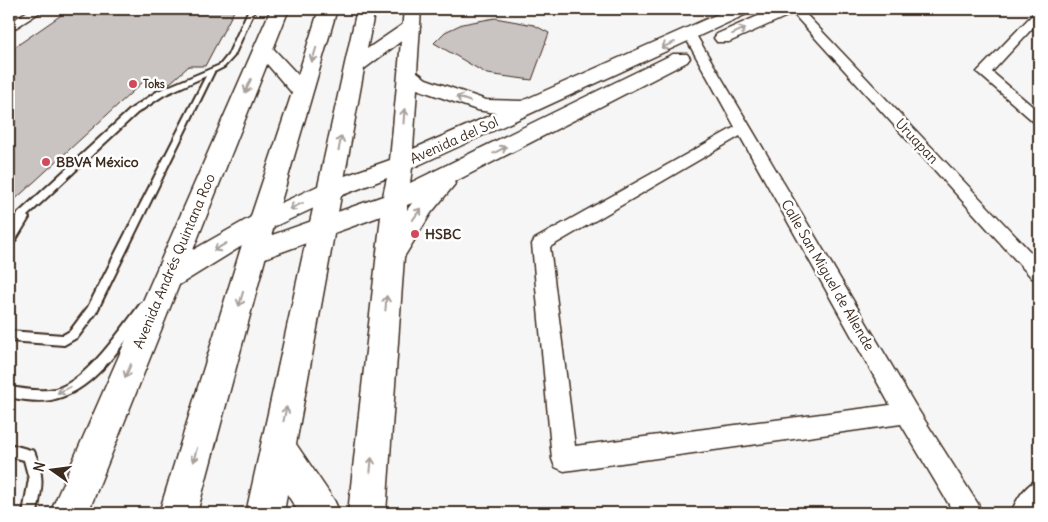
<svg xmlns="http://www.w3.org/2000/svg" width="1048" height="522" font-family="Delius,sans-serif">
	<rect width="100%" height="100%" fill="#f7f6f6"/>
	<filter id="ink" filterUnits="userSpaceOnUse"><feTurbulence type="fractalNoise" baseFrequency=".02" numOctaves="2"/><feDisplacementMap in="SourceGraphic" scale="10" xChannelSelector="R" yChannelSelector="G"/><feConvolveMatrix kernelMatrix="1 2 1 2 8 2 1 2 1" color-interpolation-filters="sRGB"/></filter>
	<g filter="url(#ink)">
		<path fill="#c9c3c1" stroke="#3b2a1e" d="M70,9H235L205,66H189L170,83L144,81L9,205V51Z
			M495,18L534,25L549,33L532,80L487,74L434,43L445,32L462,24Z"/>
		<g fill="none" stroke-linecap="round" stroke-linejoin="round">
			<g stroke="#3b2a1e" stroke-width="4">
				<path id="lane" d="M249,9H255L234,56L224,67L214,72L96,313L78,337L64,345L9,341V331L63,335L70,331L88,307L206,76L164,95L137,113L27,216L29,218L12,246L9,247V235L12,229L9,230V222L131,109L158,91L220,65L228,55Z
					M145,302L149,303L150,306L149,309C125,340 96,390 55,399C41,403 23,400 9,397V387C24,389 40,392 55,389C86,382 122,328 141,303Z
					M9,444L34,451C45,477 42,487 37,513H23L29,479L24,460L9,456Z"/>
			</g>
			<g stroke="#3b2a1e" stroke-width="3">
				<path id="street" d="M31,9H45L9,32V23Z
					M789,9H801L1039,261V280L1032,278Z
					M1039,10V21L992,72L1039,112V123L1034,122L977,72L1035,12Z
					M690,31L696,35L915,405L978,504L982,513H954L901,424L564,471L555,467L552,459L532,244L535,239L735,127L684,35ZM740,136L890,405L575,446L550,247Z
					M1039,479V513H1011C1016,500 1025,485 1039,479Z"/>
			</g>
			<g stroke="#3b2a1e" stroke-width="3">
				<path id="secondary" d="M271,9H289L193,250L253,216L322,184L390,160L404,9H421L417,72L426,79L486,100L522,101L729,9H752L749,13L412,168L410,183L673,54H687L690,58L687,62L454,182L455,184L431,213L404,257L386,513H348L381,216L254,262L244,259L240,252L244,245L383,196L387,178L340,196L271,228L179,285L88,513H50ZM417,89L477,110L496,113L413,149ZM412,203L407,210V205Z
					M774,9H797L794,13L729,42H717L714,38L717,34Z"/>
			</g>
			<g stroke="#3b2a1e" stroke-width="3">
				<path id="primary" d="M319,9H337L275,222L197,513H159L249,222L292,93L254,49L256,45H270L298,75Z
					M357,9H375L367,49L405,23H417L420,27L364,69L296,444L334,500L340,513H299L287,494L284,513H246Z"/>
			</g>
			<use href="#lane" fill="#fff" fill-rule="evenodd"/>
			<use href="#street" fill="#fff" fill-rule="evenodd"/>
			<use href="#secondary" fill="#fff" fill-rule="evenodd"/>
			<use href="#primary" fill="#fff" fill-rule="evenodd"/>
		</g>
		<defs><path id="oneway-shaft" d="M-6 0H5M1.5-3L5.5 0L1.5 3" fill="none" stroke-width="1.6" stroke-linecap="round" stroke-linejoin="round" transform="scale(1.25)"/></defs>
		<g stroke="#a79f9a">
			<use href="#oneway-shaft" transform="translate(739 31) rotate(-24)"/>
			<use href="#oneway-shaft" transform="translate(668 45) rotate(156)"/>
			<use href="#oneway-shaft" transform="translate(314 55) rotate(107)"/>
			<use href="#oneway-shaft" transform="translate(248 86) rotate(113)"/>
			<use href="#oneway-shaft" transform="translate(463 99) rotate(-161)"/>
			<use href="#oneway-shaft" transform="translate(404 116) rotate(-86)"/>
			<use href="#oneway-shaft" transform="translate(340 143) rotate(-79)"/>
			<use href="#oneway-shaft" transform="translate(500 150) rotate(-27)"/>
			<use href="#oneway-shaft" transform="translate(296 206) rotate(156)"/>
			<use href="#oneway-shaft" transform="translate(417 214) rotate(-54)"/>
			<use href="#oneway-shaft" transform="translate(220 247) rotate(149)"/>
			<use href="#oneway-shaft" transform="translate(241 299) rotate(106)"/>
			<use href="#oneway-shaft" transform="translate(386 303) rotate(-85)"/>
			<use href="#oneway-shaft" transform="translate(128 371) rotate(113)"/>
			<use href="#oneway-shaft" transform="translate(64 390) rotate(154)"/>
			<use href="#oneway-shaft" transform="translate(285 414) rotate(-78)"/>
			<use href="#oneway-shaft" transform="translate(195 455) rotate(106)"/>
			<use href="#oneway-shaft" transform="translate(371 465) rotate(-85)"/>
		</g>
	</g>
	<g fill="#d1495b" stroke="#fff" stroke-width="2">
		<circle cx="133" cy="84" r="5"/>
		<circle cx="46" cy="162" r="5"/>
		<circle cx="415" cy="234" r="5"/>
	</g>
	<g text-anchor="middle" stroke-width="5" stroke-linejoin="round" paint-order="stroke">
		<g font-size="11" font-weight="bold" fill="#3b2a1e" stroke="#fff" text-anchor="start">
			<text x="143" y="88">Toks</text>
		</g>
		<g font-size="14" fill="#3b2a1e" stroke="#fff">
			<text transform="translate(454 140) rotate(-24)" y="5">Avenida del Sol</text>
			<text transform="translate(917 141) rotate(47)" y="5">Uruapan</text>
			<text transform="translate(174 261) rotate(-67)" y="5">Avenida Andrés Quintana Roo</text>
			<text transform="translate(828 275) rotate(60)" y="5">Calle San Miguel de Allende</text>
		</g>
		<g font-size="14" font-weight="bold" fill="#3b2a1e" stroke="#fff" text-anchor="start">
			<text x="56" y="167">BBVA México</text>
			<text x="425" y="239">HSBC</text>
		</g>
	</g>
	<rect width="1048" height="522" fill="none" stroke="#fff" stroke-width="30"/>
	<rect x="15" y="15" width="1018" height="492" fill="none" stroke="#3b2a1e" stroke-width="2" filter="url(#ink)"/>
	<g transform="translate(52 470) rotate(284)" stroke="#ffffff" stroke-width="4" paint-order="stroke">
	<path d="M0-4L9 19L0 12L-9 19Z" fill="#3b2a1e"/>
	<text y="-8" font-size="14" font-weight="bold" text-anchor="middle" fill="#3b2a1e">N</text>
	</g>
</svg>
